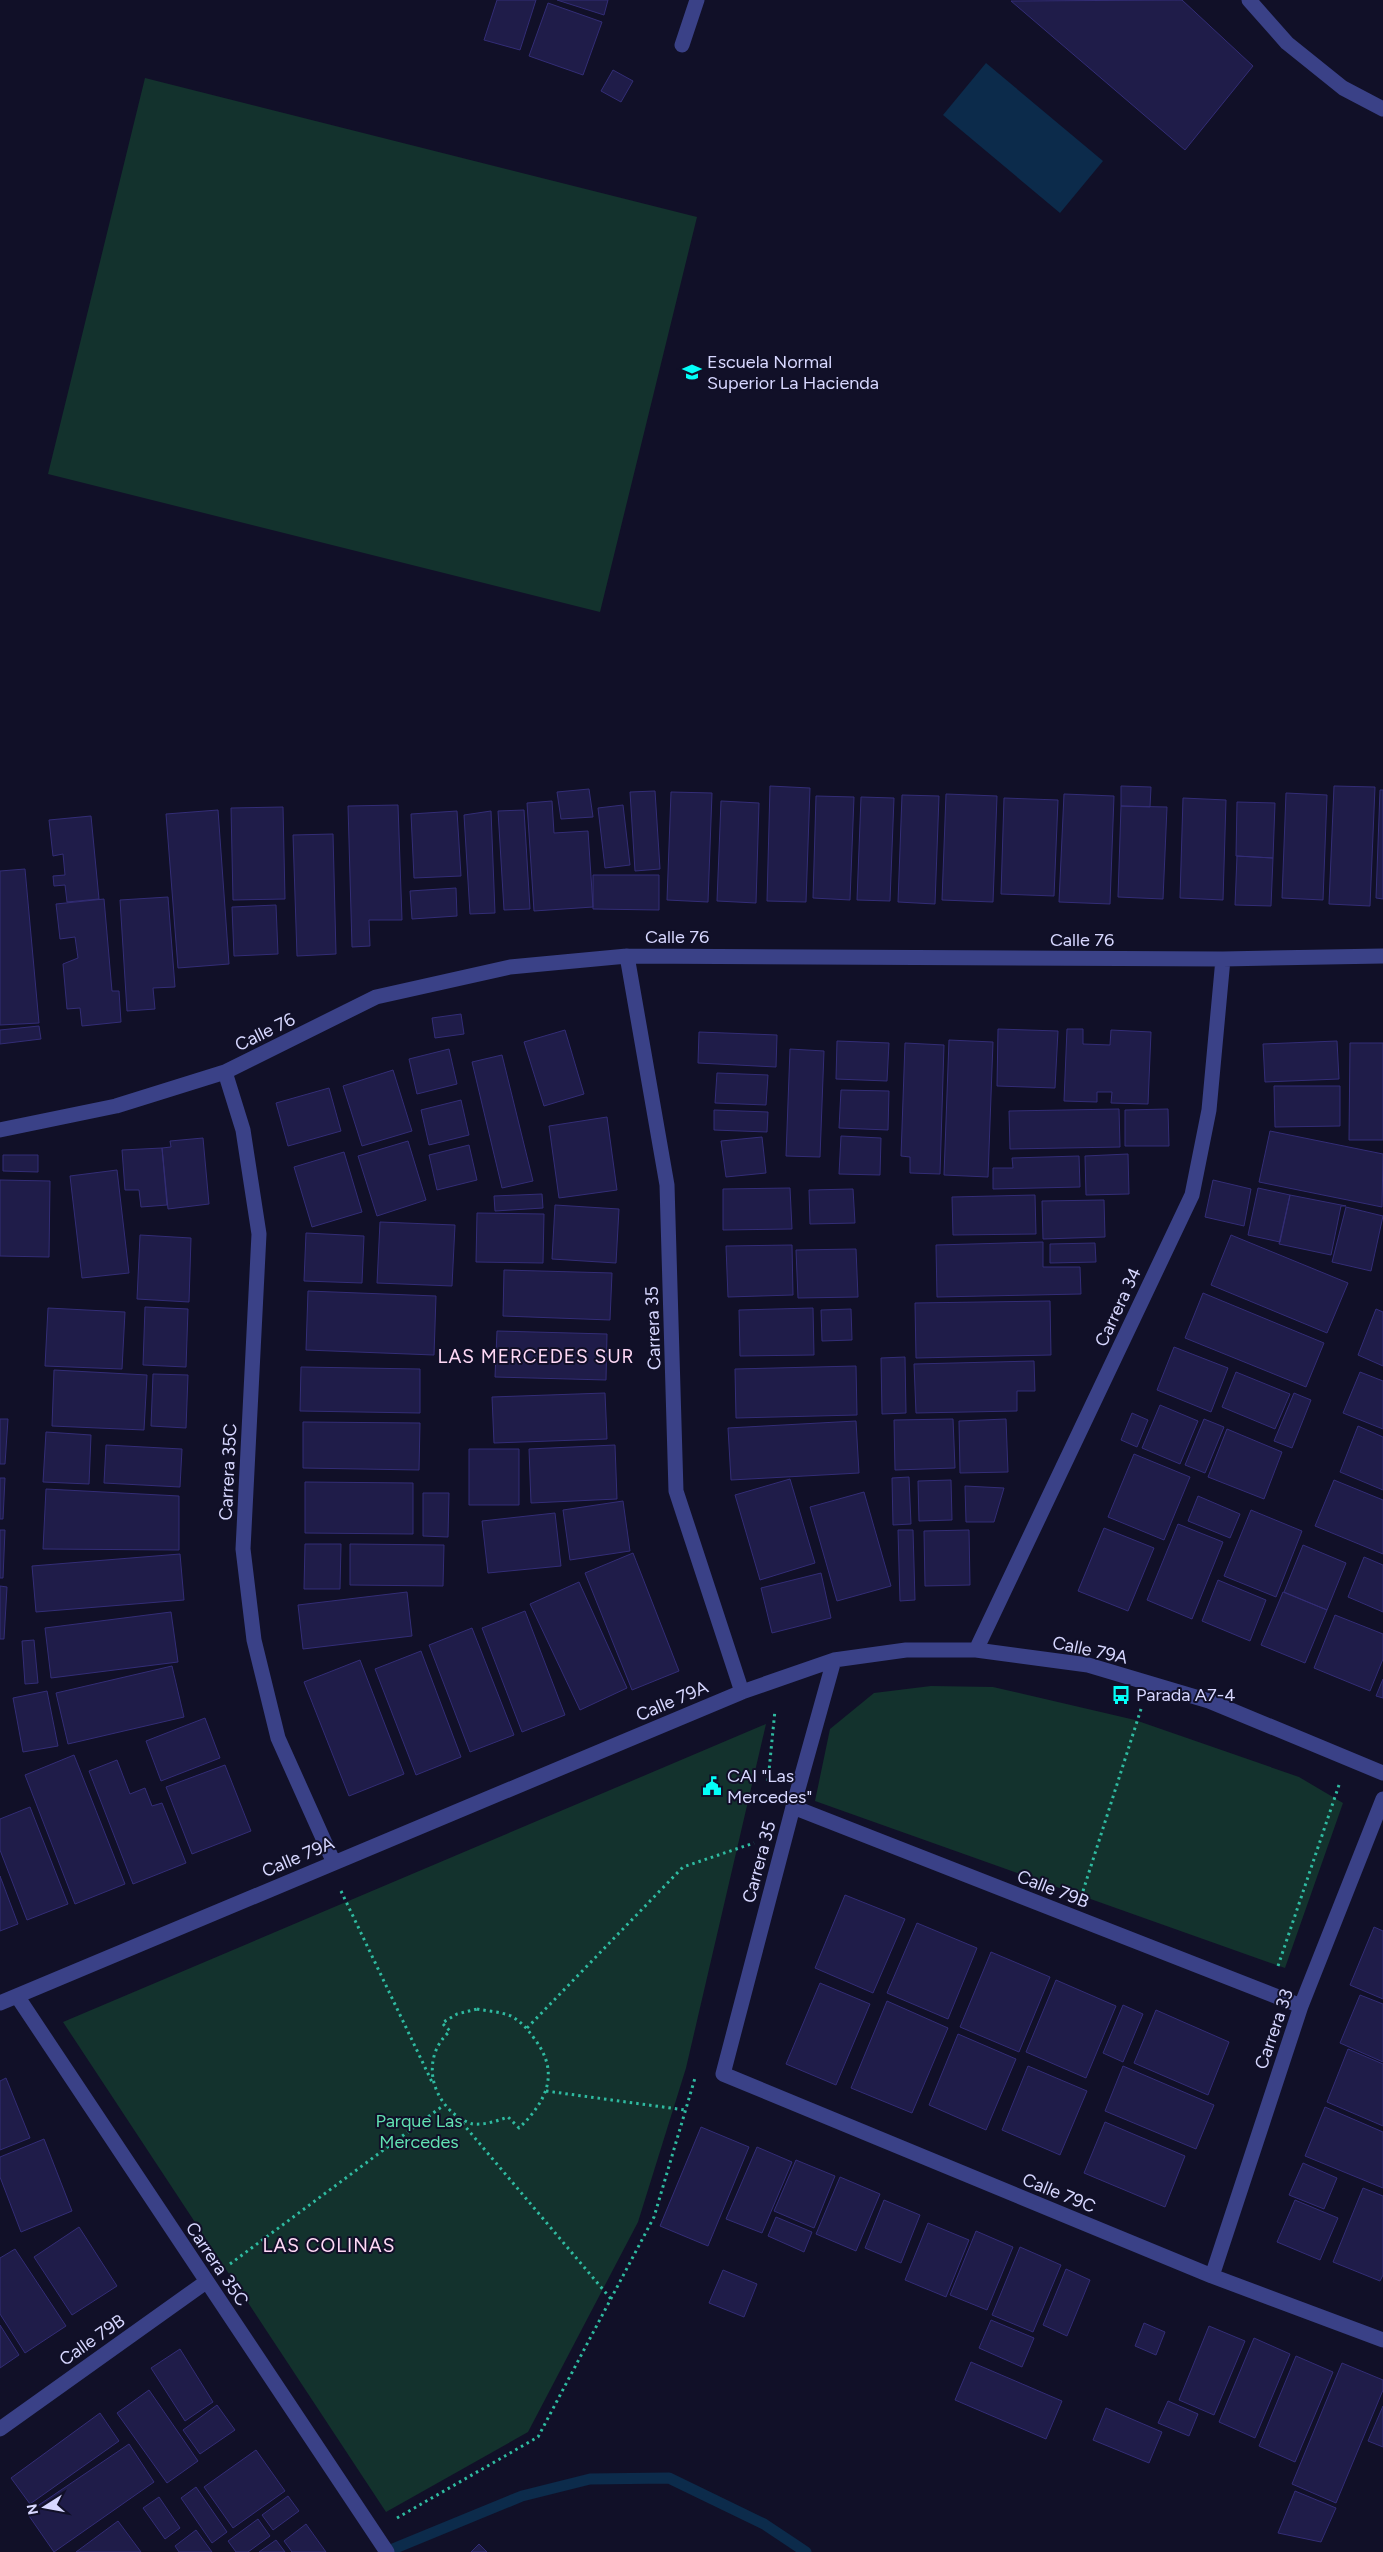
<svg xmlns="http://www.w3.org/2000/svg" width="1383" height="2552" font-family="Figtree,sans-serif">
	<rect width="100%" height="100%" fill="#111028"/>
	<path fill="#13322d" d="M145,78L697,217L600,612L48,474Z
		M931,1686L993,1687L1135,1720L1299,1777L1343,1803L1285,1968L815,1801L830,1729L874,1693Z
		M766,1724L686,2068L638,2222L528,2432L386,2512L63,2022Z"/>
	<path fill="#0c2b4b" d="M986,63L1103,161L1060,213L943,115Z"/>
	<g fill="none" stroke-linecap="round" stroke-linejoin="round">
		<path stroke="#0c2b4b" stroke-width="11" d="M388,2551L522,2496L590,2479L669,2478L764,2524L806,2552"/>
	</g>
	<path fill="#1f1c49" stroke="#332d76" d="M497,0H536L520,50L484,40Z
		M557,0H608L604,15Z
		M1182,0L1253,66L1185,150L1011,1Z
		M548,3L602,22L583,75L529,56Z
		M613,70L633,81L621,102L601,91Z
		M770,786L810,788L806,902L767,901Z
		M1121,786L1151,787L1150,807L1121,806Z
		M1334,786L1375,787L1370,906L1329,904Z
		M589,789L593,817L561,819L557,792Z
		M1380,790H1383V899L1376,898Z
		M655,791L660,869L635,871L630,792Z
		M671,792L712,793L708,902L667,900Z
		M1286,793L1327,795L1323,900L1282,898Z
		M946,794L997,796L993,902L942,900Z
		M1064,794L1114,796L1110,904L1059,902Z
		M902,795L939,796L935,904L898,902Z
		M816,796L854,797L850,900L813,898Z
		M861,797L894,798L890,901L857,900Z
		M1004,798L1058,800L1054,896L1001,894Z
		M1183,798L1226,800L1223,900L1180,898Z
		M552,801L554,833L588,831L593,907L534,911L527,803Z
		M721,801L759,803L756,903L717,901Z
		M1237,802L1275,803L1273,858L1236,856Z
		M398,805L402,920H369L370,946L352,947L348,806Z
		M623,805L630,865L605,868L598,808Z
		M1121,806L1167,807L1163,899L1118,897Z
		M283,807L285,899L233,900L231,808Z
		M218,810L229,964L178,968L166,814Z
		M524,810L530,909L504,910L498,811Z
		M457,811L461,876L414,878L411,814Z
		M491,811L495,913L470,914L464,815Z
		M91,816L99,899L67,902L65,885L54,886L53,876L65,875L63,854L53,856L49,820Z
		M333,834L336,954L297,956L293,835Z
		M1237,856L1273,858L1271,906L1235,905Z
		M25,869L39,1023L0,1025V871Z
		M593,875H659V910L593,909Z
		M456,888L457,916L412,919L410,891Z
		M168,897L175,987L153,988L155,1009L127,1011L120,900Z
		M104,899L112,991H119L121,1022L82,1026L80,1008L67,1009L63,964L78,958L75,937L60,939L56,904Z
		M276,905L278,954L234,956L232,907Z
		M461,1014L464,1034L435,1038L432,1018Z
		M39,1026L41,1039L0,1044V1030Z
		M998,1029L1058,1031L1055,1088L997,1086Z
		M1067,1029H1083V1044L1110,1045L1111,1030L1151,1032L1148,1104L1111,1103L1112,1092H1097V1102L1064,1101Z
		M565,1030L584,1094L544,1106L524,1042Z
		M699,1032L777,1035L776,1067L698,1063Z
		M949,1040L993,1042L988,1177L944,1175Z
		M837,1041L889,1043L887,1081L836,1079Z
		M1337,1041L1339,1079L1265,1082L1263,1044Z
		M905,1043L944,1045L940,1174L910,1173V1157L901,1156Z
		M1350,1043H1383V1140H1349Z
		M449,1049L457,1084L417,1094L409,1059Z
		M790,1049L824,1051L820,1157L786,1156Z
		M502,1055L533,1181L502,1188L472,1062Z
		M393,1070L412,1131L362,1146L343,1086Z
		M717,1073L768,1075L766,1105L715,1103Z
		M1274,1086H1340V1126L1275,1127Z
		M329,1088L341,1131L288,1146L276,1103Z
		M841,1090L889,1091L888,1130L839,1128Z
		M461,1100L469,1135L429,1145L421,1110Z
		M1119,1109L1120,1147L1010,1149L1009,1111Z
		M1168,1109L1169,1146H1125V1110Z
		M714,1110L768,1112L767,1132L714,1130Z
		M607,1117L617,1190L559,1198L549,1126Z
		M1270,1131L1383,1154L1382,1207L1259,1182Z
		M841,1136L881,1138L880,1175L839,1174Z
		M762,1137L766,1173L726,1177L721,1141Z
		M203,1138L209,1204L168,1209L162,1148L171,1147L170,1141Z
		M408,1141L426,1200L377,1216L358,1156Z
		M469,1145L477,1180L437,1190L429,1155Z
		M162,1148L167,1205L141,1207L139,1190H125L122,1150Z
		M344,1152L362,1212L312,1227L294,1167Z
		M1128,1154L1129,1194L1086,1195L1085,1156Z
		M3,1155H38V1172L3,1171Z
		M1079,1156L1080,1187L993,1189V1168H1013L1012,1158Z
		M117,1170L129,1273L82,1278L70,1176Z
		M0,1180L50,1181L49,1257L0,1256Z
		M1213,1180L1251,1189L1244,1226L1205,1217Z
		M790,1188L792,1229L723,1230V1189Z
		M1258,1188L1290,1195L1280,1242L1248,1235Z
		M853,1189L855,1223L810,1224L809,1190Z
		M542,1194L543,1208L495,1211L494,1196Z
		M1035,1195L1036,1234L953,1235L952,1197Z
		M1290,1195L1346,1206H1341L1331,1255L1279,1244Z
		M1104,1200L1105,1237L1043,1239L1042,1201Z
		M555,1205L619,1209L616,1263L552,1259Z
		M1346,1207L1383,1216L1371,1271L1332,1262Z
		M477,1213L544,1214L543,1263L476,1262Z
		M380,1222L455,1225L452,1286L377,1283Z
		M306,1233L364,1236L362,1283L304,1281Z
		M140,1235L191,1238L189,1302L137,1299Z
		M1231,1235L1348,1283L1327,1333L1211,1285Z
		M1043,1242V1267H1080L1081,1294L937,1297L936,1245Z
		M1095,1243L1096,1262L1050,1263V1244Z
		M792,1245L793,1295L728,1297L726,1246Z
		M856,1249L858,1297L798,1298L796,1250Z
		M504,1270L612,1273L610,1320L503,1316Z
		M308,1291L436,1296L434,1355L306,1350Z
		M1203,1293L1324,1343L1306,1387L1185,1338Z
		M1050,1301L1051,1355L916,1358L915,1303Z
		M145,1307L188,1309L186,1367L143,1365Z
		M48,1308L125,1312L122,1369L45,1366Z
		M813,1308L814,1355L740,1356L739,1310Z
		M851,1309L852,1340L822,1341L821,1310Z
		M1376,1309L1383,1312V1366L1358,1355Z
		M497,1331L607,1334L606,1380L495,1377Z
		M1174,1347L1228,1368L1211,1412L1157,1390Z
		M905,1357L906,1413L882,1414L881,1358Z
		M1034,1361L1035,1391H1017V1411L916,1413L914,1364Z
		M856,1366L857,1415L736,1418L735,1369Z
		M301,1367L420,1369V1413L300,1411Z
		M54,1370L147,1375L144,1430L52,1426Z
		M1236,1372L1290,1394L1275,1429L1222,1407Z
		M1360,1372L1383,1381V1429L1343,1413Z
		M153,1374L188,1375L186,1428L151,1426Z
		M605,1393L607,1439L494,1443L492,1397Z
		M1294,1393L1311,1400L1292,1448L1274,1441Z
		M1160,1405L1198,1421L1180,1464L1142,1448Z
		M1132,1413L1148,1420L1137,1447L1121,1440Z
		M0,1419H8L5,1464H0Z
		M953,1419L955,1468L895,1470L894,1420Z
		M1006,1419L1008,1472L960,1473L959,1421Z
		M1204,1419L1224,1427L1205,1473L1185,1465Z
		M856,1421L859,1473L731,1480L728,1428Z
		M303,1422L420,1423L419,1470L303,1468Z
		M1358,1426L1383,1437V1490L1340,1472Z
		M1227,1429L1282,1452L1264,1499L1208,1477Z
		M46,1432L91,1435L89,1484L43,1482Z
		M106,1445L182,1449L180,1487L104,1483Z
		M615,1445L617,1499L531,1503L529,1449Z
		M469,1449H519V1505H469Z
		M1134,1454L1190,1477L1164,1540L1108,1517Z
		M909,1477L911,1524L893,1525L892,1478Z
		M0,1478H5L3,1519H0Z
		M790,1479L815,1563L760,1580L735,1495Z
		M951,1480L952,1520L919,1521L918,1481Z
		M1334,1480L1383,1500V1554L1315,1526Z
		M305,1482L413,1483V1534L305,1533Z
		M965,1486L1004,1488L994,1522H966Z
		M46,1489L179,1496V1550L43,1549Z
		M864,1492L891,1586L837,1601L810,1507Z
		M423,1493H449L448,1537L423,1536Z
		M1198,1496L1240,1514L1230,1538L1188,1521Z
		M623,1501L630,1551L570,1560L563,1510Z
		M1251,1510L1302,1531L1276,1597L1224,1576Z
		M555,1513L561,1566L488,1573L482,1521Z
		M1178,1524L1223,1542L1192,1619L1147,1600Z
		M1104,1528L1154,1548L1128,1611L1078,1591Z
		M0,1530H5L3,1578H0Z
		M898,1530H913L915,1600L900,1601Z
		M969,1530L970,1585L925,1586L924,1531Z
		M305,1544H341L340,1589H304Z
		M350,1544L444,1545L443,1586L350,1585Z
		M1303,1545L1346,1563L1327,1610L1284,1592Z
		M633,1553L679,1671L632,1690L585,1573Z
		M180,1554L184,1600L36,1612L32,1566Z
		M1364,1557L1383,1565V1612L1348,1597Z
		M821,1573L831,1618L772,1633L761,1588Z
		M1218,1580L1266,1600L1250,1641L1202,1621Z
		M579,1582L627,1688L580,1710L530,1604Z
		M0,1586L7,1587L4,1639H0Z
		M407,1592L412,1636L303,1649L298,1605Z
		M1283,1592L1327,1610L1305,1663L1261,1645Z
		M525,1611L565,1715L522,1732L482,1628Z
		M171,1612L178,1662L51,1678L45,1628Z
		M1335,1615L1383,1634V1659L1370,1691L1314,1668Z
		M472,1628L514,1735L470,1752L429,1645Z
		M34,1640L38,1683L25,1684L22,1641Z
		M421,1651L461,1757L416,1775L375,1669Z
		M360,1660L404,1774L349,1796L304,1682Z
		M172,1666L184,1717L68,1744L56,1693Z
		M1383,1679V1698L1376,1696Z
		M47,1691L58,1746L23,1752L13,1698Z
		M205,1718L220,1758L161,1781L146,1741Z
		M74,1755L125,1884L75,1904L25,1775Z
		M117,1760L130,1794L145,1788L152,1806L162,1803L186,1863L133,1884L89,1771Z
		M225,1765L251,1831L192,1854L166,1787Z
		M30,1807L68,1904L27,1920L0,1850V1819Z
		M0,1876L18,1924L0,1931Z
		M845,1895L905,1919L873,1993L815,1968Z
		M917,1923L977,1948L948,2019L887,1993Z
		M1374,1927L1383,1931V1999L1350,1985Z
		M991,1952L1050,1977L1019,2052L960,2027Z
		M1056,1980L1116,2006L1086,2078L1026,2052Z
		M820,1983L870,2004L836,2085L786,2064Z
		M1360,1995L1383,2004V2062L1340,2043Z
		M887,2001L948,2028L912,2113L851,2088Z
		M1123,2005L1143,2014L1123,2062L1103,2053Z
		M1156,2010L1229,2042L1208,2095L1134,2063Z
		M958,2034L1016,2059L986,2130L929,2105Z
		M1348,2049L1383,2064V2126L1327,2102Z
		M1028,2066L1087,2091L1060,2155L1002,2130Z
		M1123,2066L1214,2105L1196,2149L1105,2111Z
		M6,2078L30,2138L0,2150V2081Z
		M1325,2107L1383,2132V2188L1305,2156Z
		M1105,2122L1185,2156L1165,2207L1084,2173Z
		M701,2127L749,2147L708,2246L660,2226Z
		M44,2139L72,2211L21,2232L0,2177V2157Z
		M757,2147L792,2162L762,2233L726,2219Z
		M796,2160L835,2176L814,2228L774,2211Z
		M1303,2163L1337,2178L1324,2209L1289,2195Z
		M840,2177L880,2194L856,2251L816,2234Z
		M1363,2188L1383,2196V2275L1380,2281L1333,2262Z
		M884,2200L920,2215L901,2263L865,2248Z
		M1295,2200L1338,2218L1320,2260L1277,2242Z
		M776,2217L812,2232L804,2252L768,2236Z
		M928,2223L969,2240L946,2297L905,2280Z
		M79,2227L117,2286L72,2315L34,2257Z
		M976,2231L1013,2247L987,2310L950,2295Z
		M1020,2247L1061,2265L1033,2332L992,2315Z
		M15,2249L66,2326L25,2353L0,2314V2258Z
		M1066,2269L1090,2280L1067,2336L1043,2325Z
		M723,2270L757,2284L744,2317L709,2303Z
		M991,2320L1034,2338L1022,2367L979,2348Z
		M1144,2323L1165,2332L1156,2355L1135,2346Z
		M0,2325L19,2355L0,2368Z
		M1209,2326L1245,2341L1214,2415L1179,2400Z
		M1254,2338L1290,2354L1255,2438L1219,2422Z
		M180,2349L213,2402L185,2421L151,2368Z
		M1296,2356L1333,2372L1295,2462L1259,2446Z
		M971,2362L1062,2401L1046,2439L955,2400Z
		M1342,2363L1383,2380V2390L1336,2503L1292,2484Z
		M149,2390L198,2461L167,2483L117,2413Z
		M1168,2401L1198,2414L1189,2436L1158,2423Z
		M217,2405L235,2430L200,2454L183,2430Z
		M1383,2406V2447L1368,2441Z
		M1106,2408L1162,2432L1149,2463L1093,2440Z
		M100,2413L119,2441L30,2504L11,2478Z
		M129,2444L154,2482L54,2552L27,2513Z
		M256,2450L285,2491L233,2528L204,2487Z
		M196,2487L227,2532L212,2543L181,2498Z
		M1295,2491L1336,2508L1321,2542L1278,2533Z
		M288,2496L299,2511L273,2530L262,2515Z
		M159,2497L180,2528L165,2539L143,2508Z
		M258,2519L270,2536L248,2552H236L228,2541Z
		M118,2521L141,2552H76Z
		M306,2524L326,2552H292L284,2541Z
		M196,2530L212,2552H179L175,2546Z
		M276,2540L285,2552H259Z
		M479,2544L487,2552H471Z"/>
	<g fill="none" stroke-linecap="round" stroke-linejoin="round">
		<path stroke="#2fbba1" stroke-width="3" stroke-dasharray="2.5 4" stroke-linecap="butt" d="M768,1781L775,1710
			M341,1891L432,2082
			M1083,1891L1141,1709
			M1278,1966L1339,1785
			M477,2009C488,2011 501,2012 511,2016C522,2022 529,2031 536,2041C560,2074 546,2102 519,2128L508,2117C497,2121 485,2125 473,2124C467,2123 458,2117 453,2113C428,2091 424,2054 450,2031L442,2023L457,2014Z
			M527,2028L683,1867L754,1843
			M546,2091L685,2110
			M458,2118L611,2299
			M230,2264L444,2105
			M397,2518L538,2437L654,2217L695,2078"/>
		<path stroke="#3a4187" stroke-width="15" d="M1249,0L1287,43L1343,88L1383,109
			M682,45L697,0
			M627,956L667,1185L676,1491L742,1692
			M225,1072L243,1130L259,1234L243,1549L254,1640L278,1738L334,1863
			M0,1130L116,1106L225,1072L376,997L510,967L627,956L1223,959L1383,956
			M976,1650L1192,1195L1209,1110L1223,959
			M834,1660L793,1807L723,2074L1212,2276L1383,2340
			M793,1807L1301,2006
			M17,1996L387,2552
			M0,2003L742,1692L834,1660L906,1650H976L1088,1665L1209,1701L1383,1773
			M1212,2276L1301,2006L1383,1799
			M0,2429L206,2282"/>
	</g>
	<defs>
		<g id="school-bare" transform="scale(1.5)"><path d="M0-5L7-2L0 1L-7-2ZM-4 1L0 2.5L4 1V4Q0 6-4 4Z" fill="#03fff8" stroke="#111028" stroke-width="2.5" paint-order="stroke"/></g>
		<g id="bus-bare" transform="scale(1.5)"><path d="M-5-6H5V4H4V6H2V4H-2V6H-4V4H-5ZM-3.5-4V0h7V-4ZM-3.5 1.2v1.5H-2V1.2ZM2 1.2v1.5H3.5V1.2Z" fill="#03fff8" stroke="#111028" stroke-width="2.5" paint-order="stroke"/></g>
		<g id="civic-bare" transform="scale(1.5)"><path d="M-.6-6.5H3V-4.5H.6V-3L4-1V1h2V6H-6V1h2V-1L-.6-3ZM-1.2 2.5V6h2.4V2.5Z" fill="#03fff8" stroke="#111028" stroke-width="2.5" paint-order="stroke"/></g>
	</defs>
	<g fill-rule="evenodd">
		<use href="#school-bare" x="692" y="372"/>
		<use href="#bus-bare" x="1121" y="1695"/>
		<use href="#civic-bare" x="712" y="1786"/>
	</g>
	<g text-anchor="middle" stroke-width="4" stroke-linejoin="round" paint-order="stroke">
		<g font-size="18" fill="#d7d7ff" stroke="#111028" text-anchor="start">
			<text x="707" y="368">Escuela Normal<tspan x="707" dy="21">Superior La Hacienda</tspan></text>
			<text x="1136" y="1701">Parada A7-4</text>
			<text x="727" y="1782">CAI "Las<tspan x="727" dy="21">Mercedes"</tspan></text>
		</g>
		<g font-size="18" fill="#d7d7ff" stroke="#111028">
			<text x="677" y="943">Calle 76</text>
			<text x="1082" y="946">Calle 76</text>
			<text transform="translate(265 1032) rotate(-26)" y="6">Calle 76</text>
			<text transform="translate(1118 1307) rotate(-65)" y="6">Carrera 34</text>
			<text transform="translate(653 1328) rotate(-92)" y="6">Carrera 35</text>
			<text transform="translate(228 1472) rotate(-87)" y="6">Carrera 35C</text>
			<text transform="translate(1090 1650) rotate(12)" y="6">Calle 79A</text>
			<text transform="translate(672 1701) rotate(-23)" y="6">Calle 79A</text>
			<text transform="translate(298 1857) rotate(-23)" y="6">Calle 79A</text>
			<text transform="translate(759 1862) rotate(-75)" y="6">Carrera 35</text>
			<text transform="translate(1053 1889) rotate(21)" y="6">Calle 79B</text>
			<text transform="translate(1274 2029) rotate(-71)" y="6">Carrera 33</text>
			<text transform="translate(1059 2193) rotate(22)" y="6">Calle 79C</text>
			<text transform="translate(217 2264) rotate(56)" y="6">Carrera 35C</text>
			<text transform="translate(92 2340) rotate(-35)" y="6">Calle 79B</text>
		</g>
		<g font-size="18" fill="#61e1b1" stroke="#111028">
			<text x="419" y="2127">Parque Las<tspan x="419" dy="21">Mercedes</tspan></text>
		</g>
		<g font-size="19" letter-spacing="1" fill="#ffd9f6" stroke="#111028">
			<text x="536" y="1363">LAS MERCEDES SUR</text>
			<text x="329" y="2252">LAS COLINAS</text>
		</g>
	</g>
	<g transform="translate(45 2507) rotate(259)" stroke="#111028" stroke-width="4" paint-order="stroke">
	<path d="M0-4L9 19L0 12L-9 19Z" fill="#d7d7ff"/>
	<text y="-8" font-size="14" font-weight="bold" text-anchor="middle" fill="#d7d7ff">N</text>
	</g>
</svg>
